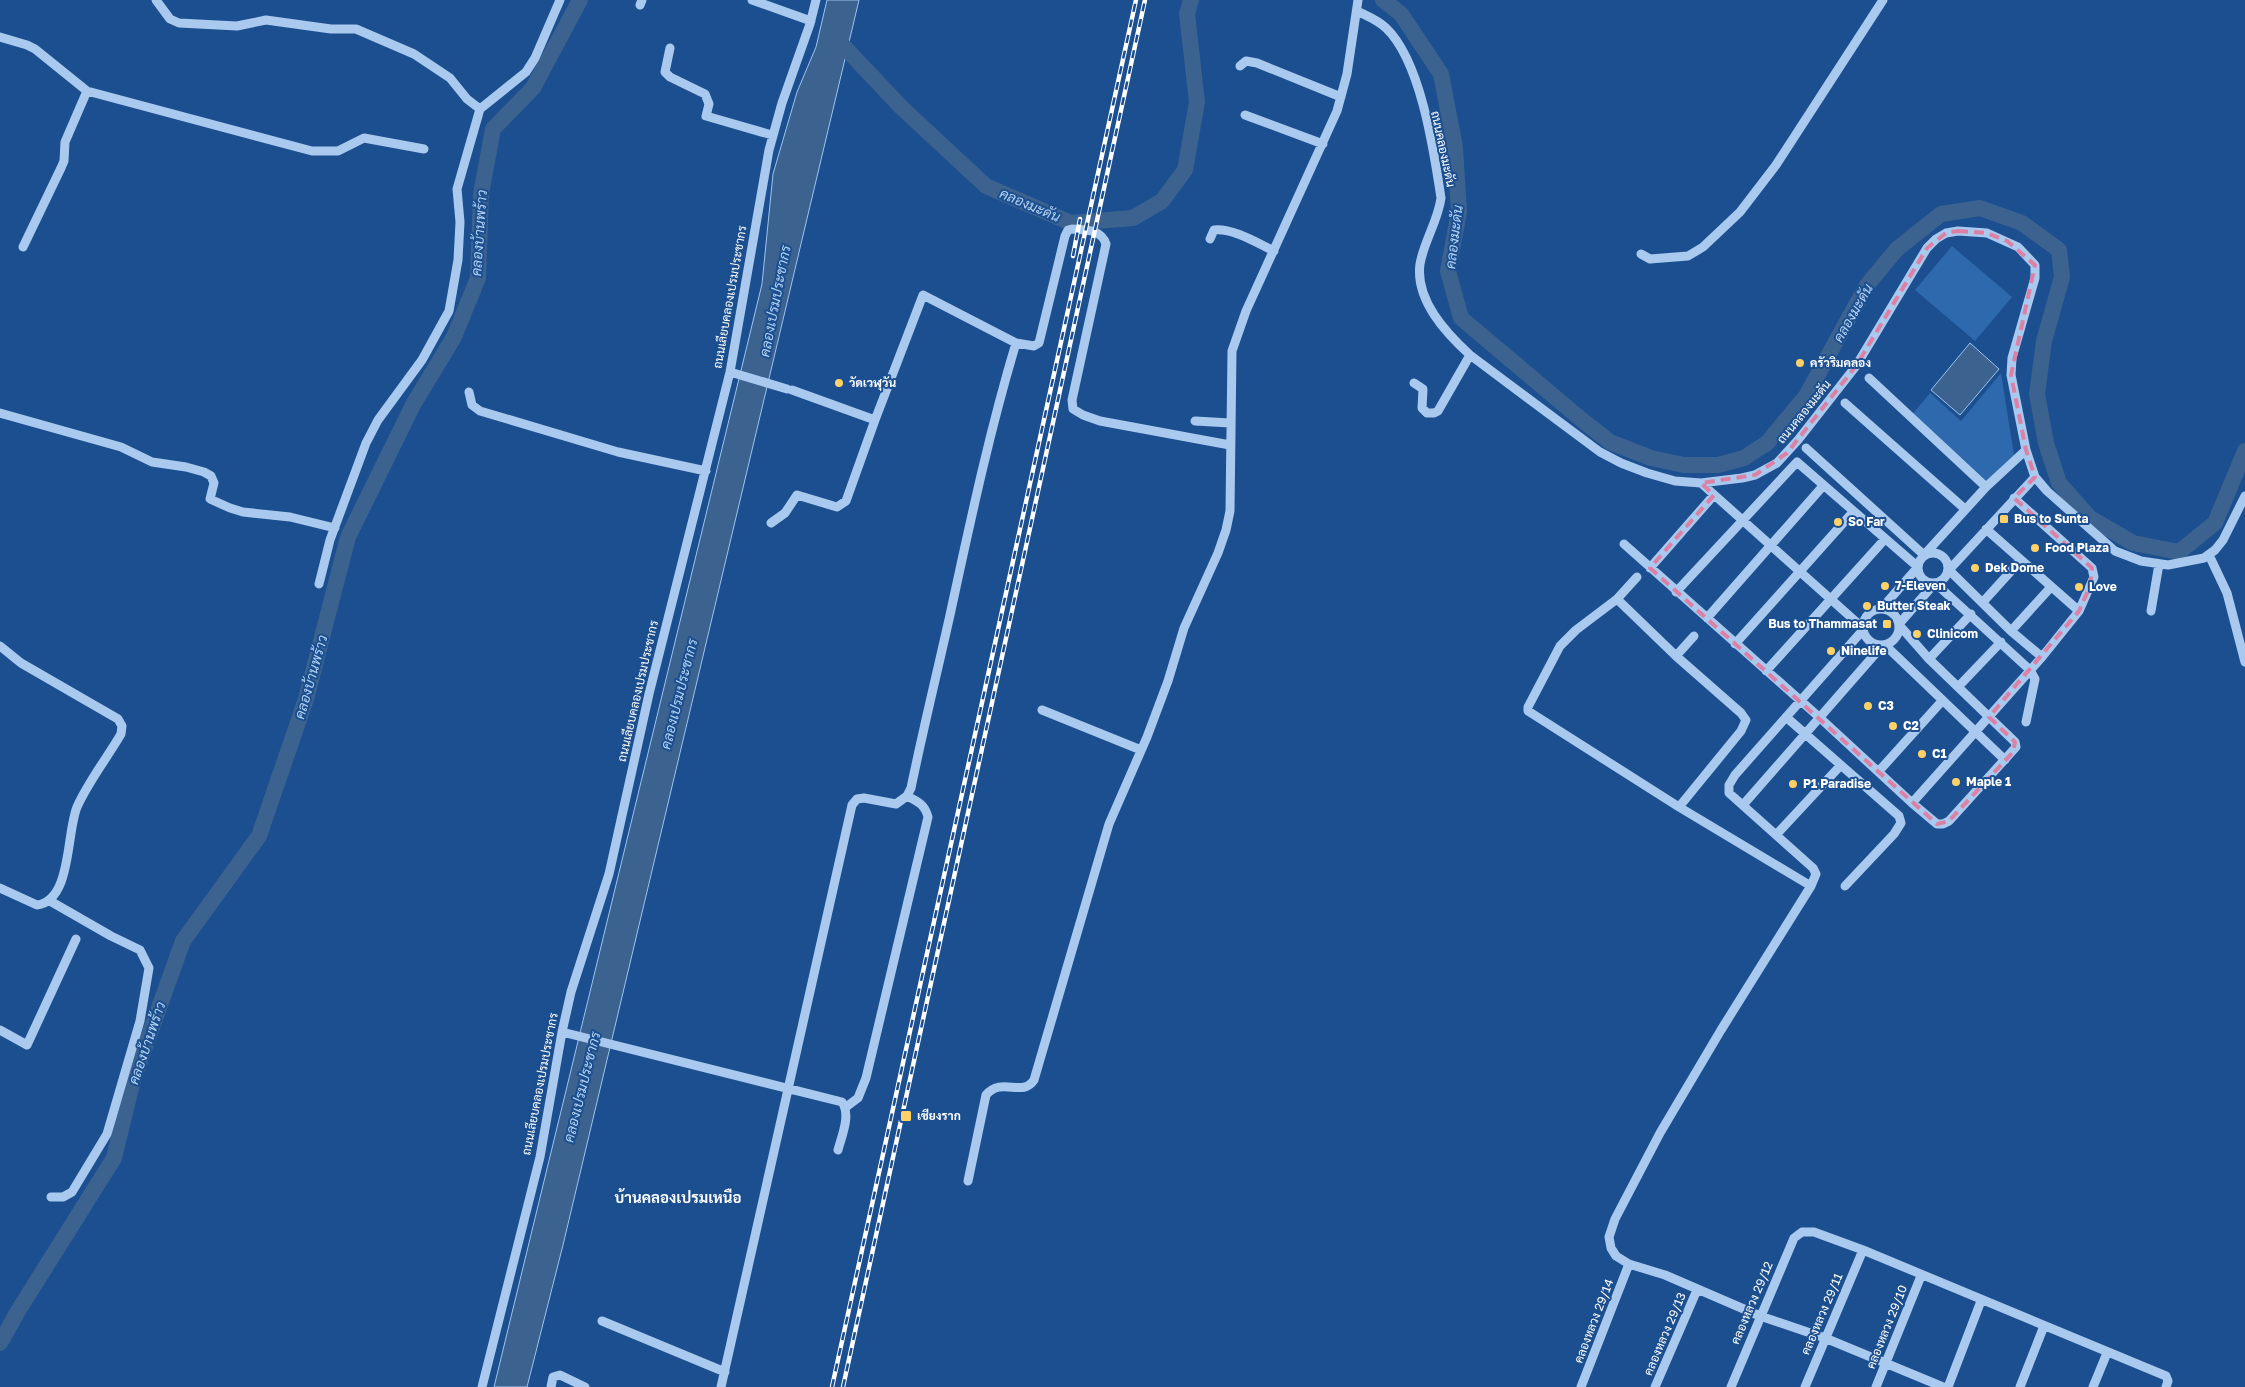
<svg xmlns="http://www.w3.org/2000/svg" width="2245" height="1387" font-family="'Golos Text',Sarabun,sans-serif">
	<rect width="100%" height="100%" fill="#1b4f8f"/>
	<path fill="#2e69ad" d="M1952,246L2012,297L1975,341L1915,290Z
		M2001,373L2014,455L1984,483L1911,416L1930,393L1961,421Z"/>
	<path fill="#3c6290" stroke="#9cc4f0" d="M827,0H859L563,1245L527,1387H494L762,284L773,174L797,92L816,47Z
		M1970,343L1999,369L1960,415L1931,390Z"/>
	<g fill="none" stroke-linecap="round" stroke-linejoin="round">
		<path stroke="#3c6290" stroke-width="16" d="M1383,0L1401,14L1441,74L1455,147L1459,212L1448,271L1461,318L1582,420L1610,442L1651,458L1684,465H1718L1744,458L1767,443L1806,396L1867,285L1897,249L1941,214L1980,208L2022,223L2059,250L2062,277L2044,341L2037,394L2046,443L2059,483L2090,518L2133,543L2179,552L2215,523L2245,451
			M834,36L901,107L986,186L1071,223L1133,218L1162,201L1185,170L1197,102L1187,14L1191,0
			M0,1343L18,1311L114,1158L133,1080L183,941L259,836L306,699L348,537L414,403L454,337L478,278L481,194L493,129L533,88L580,0"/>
		<path stroke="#a9c9ee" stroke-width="9" d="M156,0L170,19L179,23L237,26L266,20L331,29H356L414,54L450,78L467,99L480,109
			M752,0L811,21
			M640,5L642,0
			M1357,11C1367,16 1378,20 1386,28C1421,61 1434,152 1441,198C1438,221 1424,241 1420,264C1415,300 1446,333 1470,355L1600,452L1621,463L1647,473L1675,481L1701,483L1742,478L1755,475L1777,463L1798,440L1856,366L1927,248L1936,239L1946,233L1958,231L1987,233L2018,247L2035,265V278L2012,358L2011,375L2026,450L2035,477L2047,491L2115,551L2141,561L2168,565L2204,558L2215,550L2223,540L2245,496
			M0,37L27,45L35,49L87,91L312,151H338L364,138L424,149
			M670,48L665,72L670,77L705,94L709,104L706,116L772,135
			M1240,66L1246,61L1257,63L1341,97
			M1245,115L1323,144
			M1210,239L1214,230C1233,228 1257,243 1274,251
			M23,247L61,168L64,161L65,142L87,91
			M1641,254L1650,259L1688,256L1703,247L1740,212L1776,165L1883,0
			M730,372L787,389
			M1869,378L1986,487
			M1414,383L1423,389L1422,408L1427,413H1434L1438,411L1470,355
			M792,390L875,420L923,295L1016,343L1034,346L1039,343L1065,236L1068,230L1072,229C1086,230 1101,229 1106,244L1072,400L1073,409L1083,415L1100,421L1230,445
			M469,392L472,405L480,411L618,452L706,471
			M1845,403L1965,509
			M0,413L121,447L152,462L186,467L204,472L211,476L214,483L210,499L230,508L243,512L290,517L335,528
			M1195,421L1230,423
			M1806,448L1924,555L1986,487L2026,450
			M2035,477L1949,570L2011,631L2042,657
			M1701,483L1863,628
			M771,523L785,513L797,495L837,507L846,501L875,420
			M1986,529L2079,611
			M1624,544L1819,717L1912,803L1937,824H1943L1949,821L2016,747L2015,742L1929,659L1900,626
			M1918 568a15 15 0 1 1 30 0a15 15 0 1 1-30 0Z
			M2209,555L2227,593L2245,662
			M1650,568L1714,495
			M319,584L330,540L366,443L378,420L422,360L449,311L458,260L460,222L457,189L480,109L526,72L535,58L560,0
			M1676,592L1797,462L1918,567L1881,609
			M1617,599L1637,577
			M1983,602L2021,560
			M1863 627a18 18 0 1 1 36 0a18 18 0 1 1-36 0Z
			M2151,611L2159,564
			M1707,618L1823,486
			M1899,624L1935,583L2030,670L2035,679L2026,722
			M1863,630L1735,775L1729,785V793L1813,868L1816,874L1811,886L1721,1030L1660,1133L1615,1219L1609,1237L1611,1248L1616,1256L1629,1264L1665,1275L1760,1316L1825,1338L1943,1387
			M2011,631L2051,587
			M1735,644L1853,512
			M1885,645L2005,760
			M0,646L21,663L118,719L122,726L121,734C107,758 88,782 77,807C66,834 72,900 37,905L0,888
			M1676,656L1617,599L1576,630L1560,646L1528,707V711L1679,807L1741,731L1746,720L1741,713L1676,656L1694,636
			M1929,659L1971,614
			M1766,671L1885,539
			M1958,687L2001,642
			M1042,710L1141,750
			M1786,717L1899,816L1901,823L1894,834L1845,886
			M1879,771L1942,701
			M1912,803L2042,657L2079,611L2094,577L2092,568L2014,498
			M1743,805L1883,645
			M1679,807L1811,886
			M1776,835L1841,765
			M50,901L111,936L140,950L149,968L140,1021L107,1134L72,1192L63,1197H51
			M0,1030L27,1045L76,939
			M562,1032L842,1102C851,1115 842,1135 838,1150
			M846,1107L858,1098L866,1078L928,817C925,805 919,802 907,796
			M968,1181L986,1095C1002,1076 1022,1098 1034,1080L1109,824L1147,737L1168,681L1184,628L1218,553L1226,530L1230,511L1232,351L1246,311L1337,111L1347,74L1358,0
			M602,1321L725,1372
			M482,1387L540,1157L562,1032L571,992L609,874L649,694L730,372L769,150L782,103L810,24L816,0
			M551,1387L553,1377L560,1375L585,1387
			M721,1387L852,805L857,799L864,798L896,804L907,796L911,788C923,730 937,673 950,615C970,523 989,433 1016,343
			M1581,1387L1629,1264
			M1655,1387L1697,1290
			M1731,1387L1794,1238L1802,1232H1814L1863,1250L2166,1376L2168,1381L2166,1387
			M1805,1387L1863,1250
			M1876,1387L1921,1276
			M1948,1387L1981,1301
			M2020,1387L2044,1326
			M2093,1387L2107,1353"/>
		<g stroke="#fff" stroke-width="4.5">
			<path id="rail" d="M1073,256L1080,219
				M832,1387L1136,0
				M843,1387L1145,0"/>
		</g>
		<use href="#rail" stroke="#1b4f8f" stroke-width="2.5" stroke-dasharray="8" stroke-linecap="butt"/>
	</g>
	<path fill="none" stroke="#dd80a5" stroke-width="4" stroke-dasharray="10 6" stroke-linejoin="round" d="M1958,231L1987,233L2007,241L2035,265L2011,375L2026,450L2035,477L2014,498L2092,568L2090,586L2079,611L1989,717L2015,742L2013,752L1949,821L1937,824L1650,568L1714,495L1701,483L1755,475L1787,453L1856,366L1927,248L1946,233Z"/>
	<g fill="#ffd166" stroke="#1b4f8f" stroke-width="2">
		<circle cx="1800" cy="363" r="5"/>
		<circle cx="839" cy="383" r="5"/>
		<rect x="1999" y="514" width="10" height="10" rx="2.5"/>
		<circle cx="1838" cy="522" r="5"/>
		<circle cx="2035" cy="548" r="5"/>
		<circle cx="1975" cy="568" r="5"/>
		<circle cx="1885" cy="586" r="5"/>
		<circle cx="2079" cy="587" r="5"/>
		<circle cx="1867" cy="606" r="5"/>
		<rect x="1882" y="619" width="10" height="10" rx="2.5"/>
		<circle cx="1917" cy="634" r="5"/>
		<circle cx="1831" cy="651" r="5"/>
		<circle cx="1868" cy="706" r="5"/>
		<circle cx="1893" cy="726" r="5"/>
		<circle cx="1922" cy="754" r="5"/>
		<circle cx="1956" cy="782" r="5"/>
		<circle cx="1793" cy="784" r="5"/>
		<rect x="900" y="1110" width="12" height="12" rx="2.5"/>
	</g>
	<g text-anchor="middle" stroke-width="4" stroke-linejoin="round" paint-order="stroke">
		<g font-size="12" fill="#fff" stroke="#1b4f8f">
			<text transform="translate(1443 149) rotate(78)" y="4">ถนนคลองมะดัน</text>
			<text transform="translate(730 297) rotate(-80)" y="4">ถนนเลียบคลองเปรมประชากร</text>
			<text transform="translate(1804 412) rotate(-51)" y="4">ถนนคลองมะดัน</text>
			<text transform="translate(638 691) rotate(-77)" y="4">ถนนเลียบคลองเปรมประชากร</text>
			<text transform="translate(540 1084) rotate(-79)" y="4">ถนนเลียบคลองเปรมประชากร</text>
			<text transform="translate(1752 1303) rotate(-67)" y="4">คลองหลวง 29/12</text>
			<text transform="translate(1822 1314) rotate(-67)" y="4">คลองหลวง 29/11</text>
			<text transform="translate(1594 1321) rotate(-69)" y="4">คลองหลวง 29/14</text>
			<text transform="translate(1887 1327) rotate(-68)" y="4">คลองหลวง 29/10</text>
			<text transform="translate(1665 1334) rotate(-67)" y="4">คลองหลวง 29/13</text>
		</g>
		<g font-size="12" font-weight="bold" fill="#fff" stroke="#1b4f8f" text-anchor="start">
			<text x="1810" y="367">ครัวริมคลอง</text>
			<text x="849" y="387">วัดเวฬุวัน</text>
			<text x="2014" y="523">Bus to Sunta</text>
			<text x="1848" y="526">So Far</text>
			<text x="2045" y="552">Food Plaza</text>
			<text x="1985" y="572">Dek Dome</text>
			<text x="1895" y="590">7-Eleven</text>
			<text x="2089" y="591">Love</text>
			<text x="1877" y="610">Butter Steak</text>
			<text x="1877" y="628" text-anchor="end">Bus to Thammasat</text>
			<text x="1927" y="638">Clinicom</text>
			<text x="1841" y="655">Ninelife</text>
			<text x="1878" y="710">C3</text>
			<text x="1903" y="730">C2</text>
			<text x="1932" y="758">C1</text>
			<text x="1966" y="786">Maple 1</text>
			<text x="1803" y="788">P1 Paradise</text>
			<text x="917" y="1120">เชียงราก</text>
		</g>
		<g font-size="14" font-style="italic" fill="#b5d3f5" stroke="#1b4f8f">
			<text transform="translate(1030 205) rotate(23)" y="5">คลองมะดัน</text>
			<text transform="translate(479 233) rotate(-86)" y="5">คลองบ้านพร้าว</text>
			<text transform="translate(1454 237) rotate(-83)" y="5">คลองมะดัน</text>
			<text transform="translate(775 301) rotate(-79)" y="5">คลองเปรมประชากร</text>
			<text transform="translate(1853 313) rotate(-60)" y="5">คลองมะดัน</text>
			<text transform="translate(311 677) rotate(-74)" y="5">คลองบ้านพร้าว</text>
			<text transform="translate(679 694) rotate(-76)" y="5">คลองเปรมประชากร</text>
			<text transform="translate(147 1043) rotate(-71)" y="5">คลองบ้านพร้าว</text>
			<text transform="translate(582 1087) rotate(-76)" y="5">คลองเปรมประชากร</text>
		</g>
		<g font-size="15" font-weight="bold" fill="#fff" stroke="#1b4f8f">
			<text x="678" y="1203">บ้านคลองเปรมเหนือ</text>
		</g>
	</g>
</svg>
